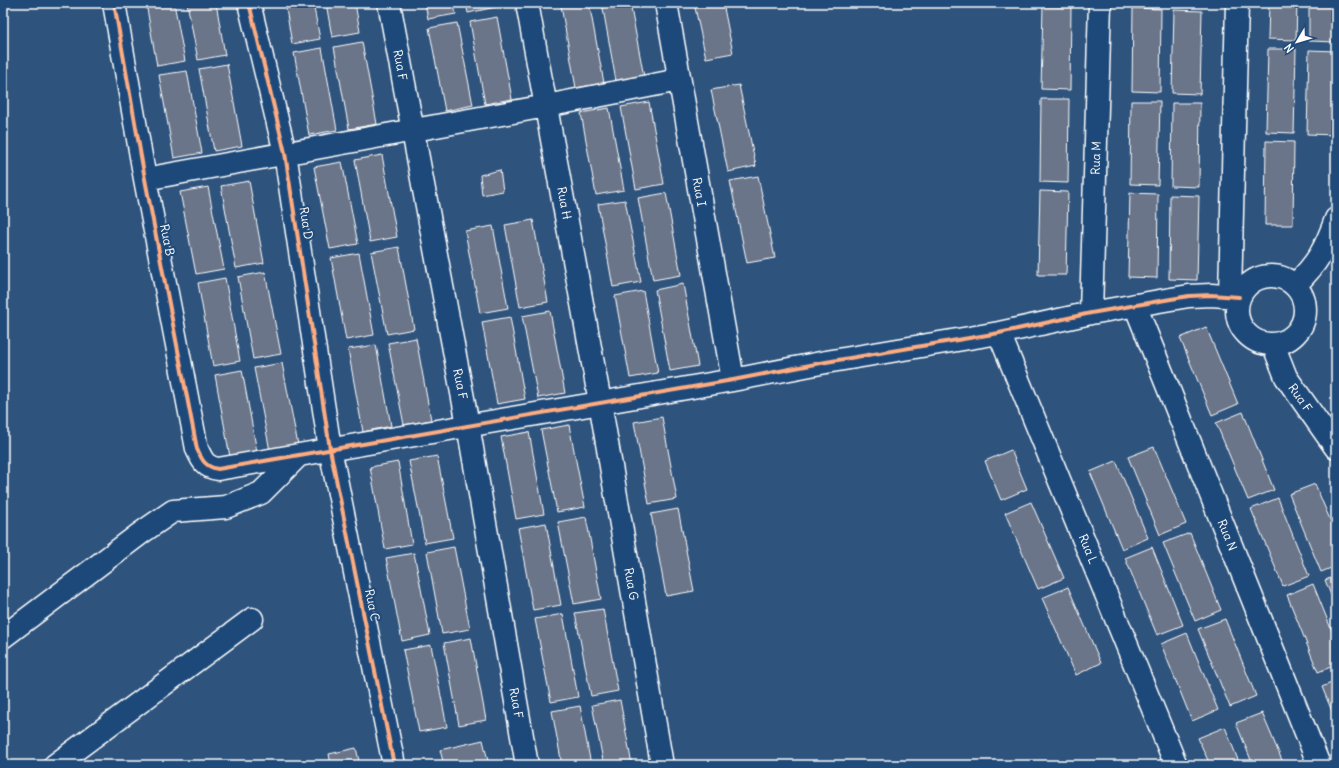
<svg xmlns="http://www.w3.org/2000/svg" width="1339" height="768" font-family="Delius,sans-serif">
	<rect width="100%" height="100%" fill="#2e537d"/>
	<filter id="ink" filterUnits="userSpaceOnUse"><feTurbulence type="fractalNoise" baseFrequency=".025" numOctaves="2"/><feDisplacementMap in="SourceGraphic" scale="8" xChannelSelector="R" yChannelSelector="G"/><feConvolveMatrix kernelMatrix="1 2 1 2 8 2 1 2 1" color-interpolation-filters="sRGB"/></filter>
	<g filter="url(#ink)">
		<path fill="#6a7589" stroke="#fff" d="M146,3H174L185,61L157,66Z
			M187,3H216L225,55L198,60Z
			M285,3H313L320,39L292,44Z
			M326,3H355L360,32L332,37Z
			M425,3H453L456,14L428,19Z
			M466,3H495L496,7L468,13Z
			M576,3H589L604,83L576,88L561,6Z
			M602,3H630L644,77L616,81Z
			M694,3H723L733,53L706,58Z
			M1269,3H1297L1296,40L1268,39Z
			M1309,3H1336V42L1309,41Z
			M1043,6L1071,7L1070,90L1041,89Z
			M1133,8L1161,9L1160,92L1132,91Z
			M1174,10L1202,11L1200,94L1172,93Z
			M497,17L512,99L485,104L470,22Z
			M457,23L473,105L445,111L429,28Z
			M362,42L377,124L349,129L334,47Z
			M322,48L337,130L309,135L294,53Z
			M1268,49H1296L1294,133L1266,132Z
			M1309,50L1336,51L1335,135L1307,134Z
			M227,64L242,146L214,151L199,69Z
			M187,71L202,153L174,158L159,75Z
			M739,85L756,166L728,172L711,90Z
			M1041,99H1069L1068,183L1040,182Z
			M1131,101H1160L1158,185L1130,184Z
			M649,102L664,184L636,189L621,107Z
			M1172,103H1200L1199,187L1171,186Z
			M609,108L624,190L596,195L581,113Z
			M1266,141L1294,142L1293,225H1265Z
			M382,155L397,237L370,242L355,160Z
			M342,162L358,244L330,249L314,167Z
			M500,170L503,191L482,195L480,175Z
			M758,176L775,258L747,263L730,181Z
			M249,181L264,263L236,268L221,186Z
			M208,187L224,269L196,274L180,192Z
			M1040,191L1068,192L1066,275H1038Z
			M666,193L681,275L653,280L638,198Z
			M1130,193L1158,194L1157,278L1128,277Z
			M1170,195L1199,196L1197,280L1169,279Z
			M625,200L641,282L613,287L598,204Z
			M533,220L548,302L520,307L505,225Z
			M493,226L508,308L480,313L465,231Z
			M399,247L414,329L387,334L371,252Z
			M359,253L374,335L346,340L331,258Z
			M265,272L281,354L253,359L238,277Z
			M225,278L240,361L213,366L198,283Z
			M683,284L698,366L670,371L655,290Z
			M643,291L658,373L630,378L615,296Z
			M550,311L565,393L538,398L522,316Z
			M510,317L525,399L497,404L482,322Z
			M1206,327L1238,404L1212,415L1180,338Z
			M416,338L431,420L404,425L388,343Z
			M376,345L391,426L363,432L348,349Z
			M282,363L298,445L270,451L254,368Z
			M242,370L257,452L230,457L215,375Z
			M1243,412L1274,490L1248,500L1216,423Z
			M662,417L677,499L649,504L634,422Z
			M569,425L585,507L557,512L541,430Z
			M529,432L544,514L516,519L501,437Z
			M1154,447L1186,524L1160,535L1128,457Z
			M1011,450L1027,489L1001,500L985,461Z
			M437,456L453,538L425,543L409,461Z
			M1116,461L1148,538L1122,549L1090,472Z
			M398,462L412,544L385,549L370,467Z
			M1315,484L1336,534V566L1321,572L1289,494Z
			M1278,498L1309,576L1283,586L1251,509Z
			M1031,502L1064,578L1038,589L1005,513Z
			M678,509L694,591L666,596L651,514Z
			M586,517L601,599L574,604L558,522Z
			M546,523L561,605L533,610L518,528Z
			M1190,533L1221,610L1195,621L1163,543Z
			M454,547L470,629L442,634L427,552Z
			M1152,547L1183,625L1157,635L1125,558Z
			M414,553L430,635L402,641L386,558Z
			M1336,576V608L1325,580Z
			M1313,584L1336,641V665L1318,672L1287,595Z
			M1068,587L1101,663L1076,675L1042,598Z
			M603,609L618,691L591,696L575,613Z
			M563,614L578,697L551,702L535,619Z
			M1225,619L1256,696L1230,707L1198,629Z
			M1187,633L1218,710L1192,721L1161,644Z
			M471,638L486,720L459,725L444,643Z
			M431,645L447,727L419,732L403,650Z
			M1336,681V721L1322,687Z
			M620,700L632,765H604L592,705Z
			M580,706L591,765H562L552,711Z
			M1262,713L1284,765H1253L1236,723Z
			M1225,727L1240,765H1210L1198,738Z
			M483,740L489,765H444L440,750Z
			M356,748L360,765H331L329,754Z"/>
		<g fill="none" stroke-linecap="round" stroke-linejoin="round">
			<g stroke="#fff" stroke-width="25">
				<path id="minor" d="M114,3L145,179L197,449C202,460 205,467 218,469L733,380L826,362L999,333L1091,313L1165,300L1189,296L1211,295L1239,297
					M249,3L285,153L330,449L394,765
					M389,3L468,425L527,765
					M527,3L600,402L662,765
					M666,3L733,380
					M145,179L546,106L679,80
					M1237 310a34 34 0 1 1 68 0a34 34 0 1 1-68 0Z
					M1295,285C1318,263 1325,249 1336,219
					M1230,296L1237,3
					M1135,305L1319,765
					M1091,313L1100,3
					M999,333L1176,765
					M1273,344L1286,377L1336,448
					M3,637L141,533L173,511L226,507L261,493L299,455
					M55,765L252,619"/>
			</g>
			<use href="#minor" stroke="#1f4a7a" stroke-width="22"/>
			<g stroke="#1f4a7a" stroke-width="6">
				<path id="cycleway" d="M114,3L145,179L197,449C202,460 205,467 218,469L733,380L826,362L999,333L1091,313L1165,300L1189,296L1211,295L1239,297
					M249,3L285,153L330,449L394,765"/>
			</g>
			<use href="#cycleway" stroke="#ffac80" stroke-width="4"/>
		</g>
	</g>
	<g text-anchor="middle" stroke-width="4" stroke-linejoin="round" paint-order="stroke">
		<g font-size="12" fill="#fff" stroke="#1f4a7a">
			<text transform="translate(400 65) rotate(80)" y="4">Rua F</text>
			<text transform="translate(1096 158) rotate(-88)" y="4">Rua M</text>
			<text transform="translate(699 192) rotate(80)" y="4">Rua I</text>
			<text transform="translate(564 203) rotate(80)" y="4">Rua H</text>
			<text transform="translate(306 223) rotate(81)" y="4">Rua D</text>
			<text transform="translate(167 240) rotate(79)" y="4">Rua B</text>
			<text transform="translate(460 384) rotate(79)" y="4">Rua F</text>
			<text transform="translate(1300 398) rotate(55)" y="4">Rua F</text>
			<text transform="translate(1227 535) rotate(68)" y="4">Rua N</text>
			<text transform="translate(1088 549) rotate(68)" y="4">Rua L</text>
			<text transform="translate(631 584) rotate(80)" y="4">Rua G</text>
			<text transform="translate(372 605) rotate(79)" y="4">Rua C</text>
			<text transform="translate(516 703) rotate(80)" y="4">Rua F</text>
		</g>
	</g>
	<rect width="1339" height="768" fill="none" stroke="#1f4a7a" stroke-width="16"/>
	<rect x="8" y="8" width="1323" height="752" fill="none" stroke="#fff" stroke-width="1.5" filter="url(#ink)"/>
	<g transform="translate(1297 42) rotate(232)" stroke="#1f4a7a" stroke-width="3" paint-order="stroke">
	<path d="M0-3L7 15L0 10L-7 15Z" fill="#ffffff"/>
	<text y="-6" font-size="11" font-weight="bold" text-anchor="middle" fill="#ffffff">N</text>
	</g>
</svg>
